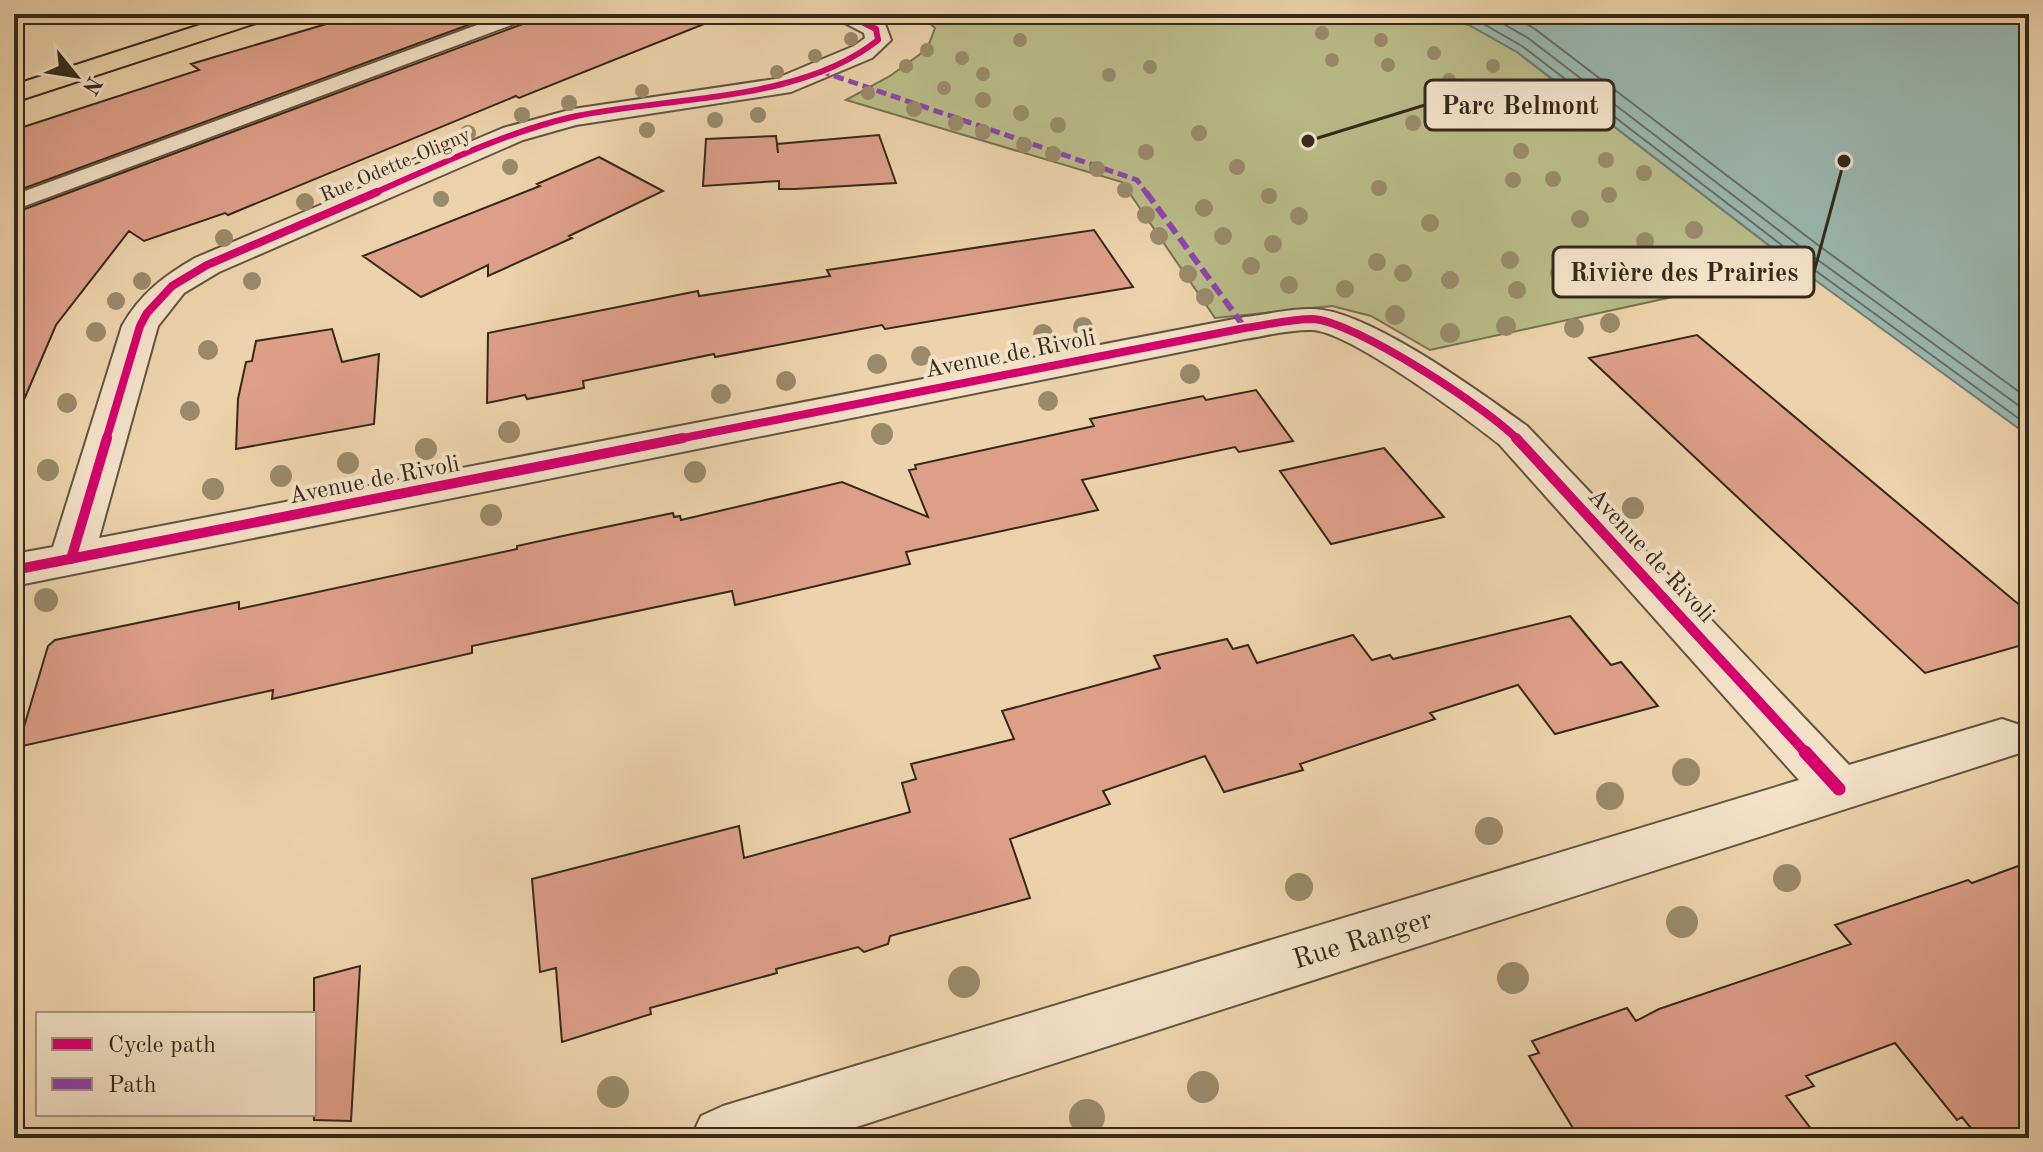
<svg xmlns="http://www.w3.org/2000/svg" width="2043" height="1152" font-family="'Old Standard TT',serif">
	<rect width="100%" height="100%" fill="#edd3ab"/>
	<filter id="stains"><feTurbulence type="fractalNoise" baseFrequency=".0025" numOctaves="4"/><feColorMatrix values="0 0 0 0 .2 0 0 0 0 .09 0 0 0 0 .02 0 0 0 .5 -.17"/></filter>
	<radialGradient id="worn" r=".72"><stop offset=".6" stop-color="#630" stop-opacity="0"/><stop offset="1" stop-color="#630" stop-opacity=".3"/></radialGradient>
	<path fill="#b9bc88" stroke="#767252" stroke-width="2" d="M919,14H1422L1469,25L1517,52L1800,269L1430,350L1371,316L1332,306L1215,318L1122,182L846,100L890,76L927,49L935,28Z"/>
	<path fill="#9ab7b0" stroke="#717e75" stroke-width="2" d="M1422,14H2029V436L1800,269L1517,52L1469,25Z"/>
	<g fill="none" stroke-linecap="round" stroke-linejoin="round">
		<path stroke="#677066" stroke-width="2" d="M1457,14L1473,18L1522,46L1805,263L2029,426
			M1486,14L1528,38L1811,255L2029,413
			M1510,14L1535,29L1818,245L2029,399"/>
	</g>
	<path fill="#de9f89" stroke="#34291c" stroke-width="2" d="M360,14H498L14,192V130L199,70L191,64Z
		M536,14L724,16L519,98L516,96L228,215L225,213L144,241L129,231L56,325L14,423V213L531,21Z
		M879,135L896,183L795,189H779V181L703,186L706,139L776,136L778,153L777,144Z
		M599,157L663,191L569,236L572,238L488,276V265L421,297L363,256L540,186L537,184Z
		M1094,230L1133,287L885,329L882,325L715,357L714,354L583,381L584,388L527,399L525,395L487,403L488,333L698,291L699,296L830,276L827,270Z
		M332,329L342,362L379,354L374,424L236,449L238,399L246,362L252,361L256,341Z
		M1697,335L2029,613V643L1925,673L1589,358Z
		M1256,390L1293,441L1239,452L1235,447L1082,480L1098,510L906,552L910,564L735,605L732,591L472,646V653L272,699L273,690L18,747L48,646L55,640L239,602V609L517,549V546L572,534L673,513L674,517L680,516L681,520L842,482L928,517L909,470L916,469L915,465L1094,426L1090,419L1203,396L1206,400Z
		M1384,448L1444,517L1331,544L1280,471Z
		M1570,616L1611,665L1621,662L1658,706L1555,734L1518,685L1430,713L1435,719L1300,764L1303,770L1224,792L1205,756L1103,791L1110,804L1010,839L1030,898L890,936L888,944L864,952L858,947L776,969L777,973L650,1008L651,1014L562,1042L556,968L540,972L532,879L739,826L744,858L910,812L902,783L916,779L911,764L1014,739L1002,711L1160,668L1154,656L1227,639L1233,649L1248,645L1257,663L1353,635L1372,660L1390,655L1393,659Z
		M2029,862V1138H1979L1962,1117L1957,1120L1895,1043L1806,1076L1814,1086L1786,1096L1818,1138H1579L1529,1056L1539,1053L1532,1041L1578,1025L1627,1008L1636,1021L1659,1009L1851,944L1835,925L1968,880L1972,883Z
		M360,966L351,1121L314,1120V978Z"/>
	<g fill="none" stroke-linecap="round" stroke-linejoin="round">
		<g stroke="#625440" stroke-width="4">
			<path id="lane" d="M507,14H533L530,18L14,210V195Z"/>
		</g>
		<g stroke="#625440" stroke-width="4">
			<path id="street" d="M834,14H865L885,24L891,40L872,58L791,92L576,125L523,140L219,272L184,293L158,326L99,538L1245,317C1267,315 1290,308 1312,309C1367,309 1481,393 1527,426L1849,765L2002,719L2020,725L2027,739L2020,753L822,1138H691L701,1116L723,1106L1799,780L1499,444C1466,418 1349,331 1312,330C1290,329 1266,336 1245,339L14,586V554L53,547L122,326C140,294 164,276 195,258L503,128L573,109L775,79L854,46L865,38L864,33L837,19Z"/>
		</g>
		<g stroke="#34291c" stroke-width="4">
			<path id="primary" d="M234,14H271L268,19L14,102V85Z"/>
		</g>
		<use href="#lane" fill="#f3e2c8" fill-rule="evenodd"/>
		<use href="#street" fill="#f3e2c8" fill-rule="evenodd"/>
		<use href="#primary" fill="#edd3ab" fill-rule="evenodd"/>
		<path stroke="#8e44ad" stroke-width="5" stroke-dasharray="10 5" stroke-linecap="butt" d="M820,71L1137,180L1147,194"/>
		<path stroke="#8e44ad" stroke-width="6" stroke-dasharray="13 6" stroke-linecap="butt" d="M1146,192L1245,328"/>
		<g stroke="#f3e2c8" stroke-width="9">
			<path id="cycleway-far3" d="M372,194C437,166 503,133 572,117C668,96 799,103 878,40L876,29L846,14"/>
		</g>
		<g stroke="#f3e2c8" stroke-width="12">
			<path id="cycleway-far2" d="M106,440L140,326L147,313L172,286L207,265L377,192
				M673,440L1245,328C1267,325 1291,319 1312,319C1353,320 1489,409 1518,440"/>
		</g>
		<g stroke="#f3e2c8" stroke-width="15">
			<path id="cycleway-far1" d="M1516,438L1807,754
				M71,559L107,438
				M14,570L683,438"/>
		</g>
		<g stroke="#f3e2c8" stroke-width="18">
			<path id="cycleway" d="M1805,752L1839,789"/>
		</g>
		<use href="#cycleway-far3" stroke="#d6006c" stroke-width="6"/>
		<use href="#cycleway-far2" stroke="#d6006c" stroke-width="8"/>
		<use href="#cycleway-far1" stroke="#d6006c" stroke-width="10"/>
		<use href="#cycleway" stroke="#d6006c" stroke-width="13"/>
	</g>
	<g fill="#998a6b">
		<circle cx="1322" cy="33" r="7"/>
		<circle cx="851" cy="39" r="7"/>
		<circle cx="1020" cy="40" r="7"/>
		<circle cx="1381" cy="40" r="7"/>
		<circle cx="927" cy="50" r="7"/>
		<circle cx="1434" cy="53" r="7"/>
		<circle cx="815" cy="56" r="7"/>
		<circle cx="962" cy="58" r="7"/>
		<circle cx="1332" cy="60" r="7"/>
		<circle cx="1388" cy="65" r="7"/>
		<circle cx="906" cy="66" r="7"/>
		<circle cx="1493" cy="66" r="7"/>
		<circle cx="1150" cy="67" r="7"/>
		<circle cx="777" cy="72" r="7"/>
		<circle cx="983" cy="74" r="7"/>
		<circle cx="1109" cy="75" r="7"/>
		<circle cx="1449" cy="80" r="7"/>
		<circle cx="944" cy="88" r="7"/>
		<circle cx="642" cy="91" r="7"/>
		<circle cx="868" cy="93" r="7"/>
		<circle cx="983" cy="100" r="8"/>
		<circle cx="569" cy="103" r="8"/>
		<circle cx="914" cy="109" r="8"/>
		<circle cx="1021" cy="113" r="8"/>
		<circle cx="522" cy="115" r="8"/>
		<circle cx="758" cy="115" r="8"/>
		<circle cx="715" cy="120" r="8"/>
		<circle cx="956" cy="123" r="8"/>
		<circle cx="1413" cy="123" r="8"/>
		<circle cx="1058" cy="125" r="8"/>
		<circle cx="647" cy="130" r="8"/>
		<circle cx="983" cy="132" r="8"/>
		<circle cx="468" cy="133" r="8"/>
		<circle cx="1199" cy="133" r="8"/>
		<circle cx="1024" cy="145" r="8"/>
		<circle cx="1521" cy="151" r="8"/>
		<circle cx="1146" cy="152" r="8"/>
		<circle cx="1053" cy="154" r="8"/>
		<circle cx="1606" cy="160" r="8"/>
		<circle cx="510" cy="167" r="8"/>
		<circle cx="1237" cy="167" r="8"/>
		<circle cx="1097" cy="169" r="8"/>
		<circle cx="1644" cy="173" r="8"/>
		<circle cx="370" cy="175" r="8"/>
		<circle cx="1553" cy="179" r="8"/>
		<circle cx="1513" cy="180" r="8"/>
		<circle cx="1379" cy="188" r="8"/>
		<circle cx="1125" cy="190" r="8"/>
		<circle cx="1609" cy="195" r="8"/>
		<circle cx="1269" cy="196" r="8"/>
		<circle cx="441" cy="199" r="8"/>
		<circle cx="305" cy="202" r="9"/>
		<circle cx="1204" cy="208" r="9"/>
		<circle cx="1146" cy="215" r="9"/>
		<circle cx="1299" cy="216" r="9"/>
		<circle cx="1580" cy="219" r="9"/>
		<circle cx="1430" cy="223" r="9"/>
		<circle cx="1694" cy="230" r="9"/>
		<circle cx="1159" cy="236" r="9"/>
		<circle cx="1223" cy="236" r="9"/>
		<circle cx="224" cy="238" r="9"/>
		<circle cx="1645" cy="241" r="9"/>
		<circle cx="1273" cy="244" r="9"/>
		<circle cx="1510" cy="260" r="9"/>
		<circle cx="1377" cy="262" r="9"/>
		<circle cx="1251" cy="266" r="9"/>
		<circle cx="1403" cy="273" r="9"/>
		<circle cx="1559" cy="273" r="9"/>
		<circle cx="1188" cy="274" r="9"/>
		<circle cx="1450" cy="280" r="9"/>
		<circle cx="142" cy="281" r="9"/>
		<circle cx="252" cy="281" r="9"/>
		<circle cx="1289" cy="285" r="9"/>
		<circle cx="1345" cy="289" r="9"/>
		<circle cx="1517" cy="290" r="9"/>
		<circle cx="1205" cy="297" r="9"/>
		<circle cx="116" cy="301" r="9"/>
		<circle cx="1395" cy="315" r="10"/>
		<circle cx="1610" cy="323" r="10"/>
		<circle cx="1506" cy="326" r="10"/>
		<circle cx="1083" cy="327" r="10"/>
		<circle cx="1574" cy="328" r="10"/>
		<circle cx="96" cy="332" r="10"/>
		<circle cx="1450" cy="333" r="10"/>
		<circle cx="1043" cy="334" r="10"/>
		<circle cx="208" cy="350" r="10"/>
		<circle cx="921" cy="356" r="10"/>
		<circle cx="877" cy="364" r="10"/>
		<circle cx="1190" cy="374" r="10"/>
		<circle cx="786" cy="381" r="10"/>
		<circle cx="721" cy="394" r="10"/>
		<circle cx="1048" cy="401" r="10"/>
		<circle cx="67" cy="403" r="10"/>
		<circle cx="190" cy="411" r="10"/>
		<circle cx="509" cy="432" r="11"/>
		<circle cx="882" cy="434" r="11"/>
		<circle cx="426" cy="449" r="11"/>
		<circle cx="348" cy="463" r="11"/>
		<circle cx="48" cy="470" r="11"/>
		<circle cx="695" cy="472" r="11"/>
		<circle cx="281" cy="476" r="11"/>
		<circle cx="213" cy="489" r="11"/>
		<circle cx="1633" cy="508" r="11"/>
		<circle cx="491" cy="515" r="11"/>
		<circle cx="46" cy="600" r="12"/>
		<circle cx="1686" cy="772" r="14"/>
		<circle cx="1610" cy="796" r="14"/>
		<circle cx="1489" cy="831" r="14"/>
		<circle cx="1787" cy="878" r="14"/>
		<circle cx="1299" cy="887" r="14"/>
		<circle cx="1682" cy="922" r="16"/>
		<circle cx="1513" cy="978" r="16"/>
		<circle cx="964" cy="982" r="16"/>
		<circle cx="1203" cy="1087" r="16"/>
		<circle cx="613" cy="1092" r="16"/>
		<circle cx="1087" cy="1117" r="18"/>
	</g>
	<g text-anchor="middle" stroke-width="8" stroke-linejoin="round" paint-order="stroke">
		<g font-size="20" fill="#34291c" stroke="#f3e2c8">
			<text transform="translate(395 164) rotate(-23)" y="7">Rue Odette-Oligny</text>
		</g>
		<g font-size="24" fill="#34291c" stroke="#f3e2c8">
			<text transform="translate(1010 353) rotate(-11)" y="8">Avenue de Rivoli</text>
			<text transform="translate(374 479) rotate(-11)" y="8">Avenue de Rivoli</text>
			<text transform="translate(1652 555) rotate(47)" y="8">Avenue de Rivoli</text>
		</g>
		<g font-size="28" fill="#34291c" stroke="#f3e2c8">
			<text transform="translate(1362 938) rotate(-17)" y="10">Rue Ranger</text>
		</g>
	</g>
	<path fill="none" stroke="#34291c" stroke-width="3" d="M1308 141L1425 105M1844 161L1814 272"/>
	<g fill="#34291c" stroke="#f3e2c8" stroke-width="3">
		<circle cx="1308" cy="141" r="8"/>
		<circle cx="1844" cy="161" r="8"/>
	</g>
	<g fill="#f3e2c8" stroke="#34291c" stroke-width="3">
		<rect x="1425" y="80" width="189" height="50" rx="8"/>
		<rect x="1553" y="247" width="261" height="50" rx="8"/>
	</g>
	<g font-size="26" text-anchor="middle" font-weight="bold" fill="#34291c">
		<text x="1520" y="114">Parc Belmont</text>
		<text x="1684" y="281">Rivière des Prairies</text>
	</g>
	<rect width="2043" height="1152" fill="none" stroke="#edd3ab" stroke-width="48"/>
	<rect x="16" y="16" width="2011" height="1120" fill="none" stroke="#34291c" stroke-width="4"/>
	<rect x="24" y="24" width="1995" height="1104" fill="none" stroke="#34291c" stroke-width="2"/>
	<rect x="36" y="1012" width="280" height="104" fill="#f3e2c8" stroke="#a79883" stroke-width="2"/>
	<rect x="52" y="1038" width="40" height="12" fill="#d6006c" stroke="#a79883" stroke-width="2"/>
	<text x="108" y="1052" font-size="24" fill="#34291c">Cycle path</text>
	<rect x="52" y="1078" width="40" height="12" fill="#8e44ad" stroke="#a79883" stroke-width="2"/>
	<text x="108" y="1092" font-size="24" fill="#34291c">Path</text>
	<g transform="translate(76 76) rotate(120)" stroke="#f3e2c8" stroke-width="6" paint-order="stroke">
	<path d="M0-6L14 30L0 20L-14 30Z" fill="#34291c"/>
	<text y="-12" font-size="22" font-weight="bold" text-anchor="middle" fill="#34291c">N</text>
	</g>
	<rect width="100%" height="100%" filter="url(#stains)"/>
	<rect width="100%" height="100%" fill="url(#worn)"/>
</svg>
